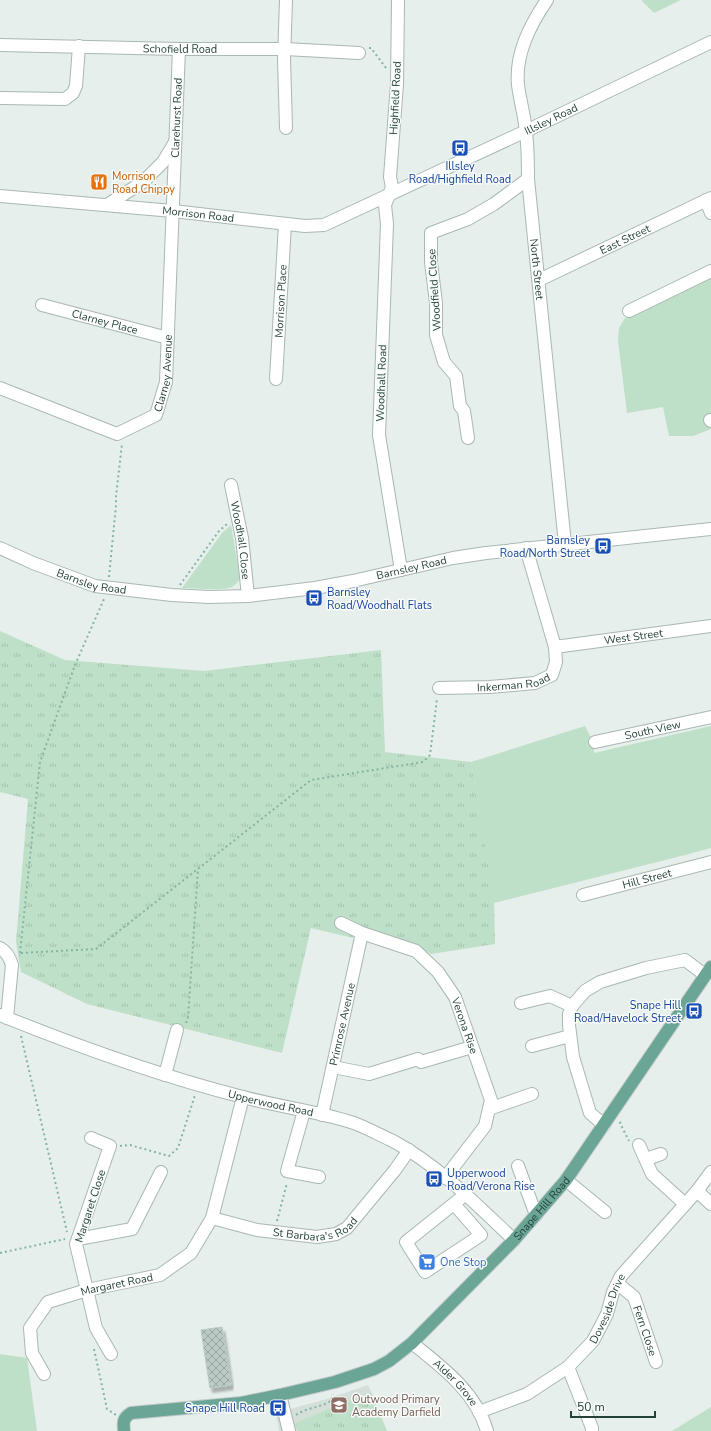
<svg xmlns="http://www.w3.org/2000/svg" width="711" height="1431" font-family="'Nunito Sans',sans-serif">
	<defs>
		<pattern id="park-tufts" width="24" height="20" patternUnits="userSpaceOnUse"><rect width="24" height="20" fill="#bfe0c8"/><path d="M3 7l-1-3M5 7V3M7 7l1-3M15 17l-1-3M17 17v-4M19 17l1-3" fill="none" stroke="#a4c1ad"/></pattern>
		<pattern id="building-cross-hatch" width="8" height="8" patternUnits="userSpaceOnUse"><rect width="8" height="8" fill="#bbcac4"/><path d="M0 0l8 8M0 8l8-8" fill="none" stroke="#98a6a0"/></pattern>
		<filter id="shadow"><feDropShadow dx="2.5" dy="4.5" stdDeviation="1" flood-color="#0004"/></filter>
	</defs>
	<rect width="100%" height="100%" fill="#e6efeb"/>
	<path fill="#d4dfda" d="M368,1385L387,1431H279L276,1413L330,1398Z"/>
	<path fill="#bfe0c8" d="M642,0H681L654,13L642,1Z
		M711,276V429L693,436H669L663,407L627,413L618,341L619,328L625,318Z
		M231,525L240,578C238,582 236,585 232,587C223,591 193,588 182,588L222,533Z
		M585,726L594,744V753L711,726V848L685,855L494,903L471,762Z
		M0,1354L27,1358L37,1431H0Z
		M711,1407V1431H672Z"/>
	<path fill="url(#park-tufts)" d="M0,631L65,660L204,671L381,650L385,752L471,762L494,896L495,944L431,954L414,944L356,930L353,938L311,928L282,1053L87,1004L21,972L16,942L28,799L0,792Z
		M371,1392L387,1431H298L295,1423Z"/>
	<path fill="url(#building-cross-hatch)" stroke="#b8c9c2" filter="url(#shadow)" d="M222,1327L231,1385L210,1388L201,1330Z"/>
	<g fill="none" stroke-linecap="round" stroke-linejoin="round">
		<g stroke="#a8b8b2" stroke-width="14">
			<g id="minor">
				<path d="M398,0L397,84L390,177L392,187L385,205L387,224L379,435L401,570"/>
				<path id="s1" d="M547,0C530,25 515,54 518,85C520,101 525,117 526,133C528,148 528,164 528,179L565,544"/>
				<path id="s2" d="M0,45L179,49H285L359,53"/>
				<path d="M0,98L65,99L73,93L76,86L79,46"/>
				<path d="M286,128L284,59L286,0"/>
				<path id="s3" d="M0,196L173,211L305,226L324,225L526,131L711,42"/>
				<path d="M706,200L711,213"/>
				<path d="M107,205L143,182L163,162L175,142"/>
				<path id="s4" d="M539,280L711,198"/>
				<path id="s5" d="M42,305L168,338"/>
				<path d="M629,311L711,271"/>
				<path id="s6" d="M276,379L285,224"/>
				<path id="s7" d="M0,388L117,434L156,415L166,382L179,49"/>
				<path d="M710,420L711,421"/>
				<path d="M468,438L464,411L460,406L456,376L444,362L436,335V303L431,262V233L468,219L494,204L528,179"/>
				<path id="s8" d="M231,485L242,538L248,596"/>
				<path id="s9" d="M0,548L33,563L95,586L172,595L209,597L248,596L315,588L353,581L453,558L486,553L711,529"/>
				<path id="s10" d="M555,647L711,626"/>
				<path id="s11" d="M439,688L490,687L535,683L552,675L556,662L555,647L526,548"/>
				<path id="s12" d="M595,742L711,717"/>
				<path id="s13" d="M583,895L711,862"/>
				<path id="s14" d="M341,923L362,933L416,951L438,972L455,997L491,1100L485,1126L445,1178"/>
				<path d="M0,948C7,952 10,958 12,965L7,1018"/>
				<path d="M521,1003L550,996L572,1006"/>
				<path id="s15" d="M0,1015C79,1047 160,1076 243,1097C279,1107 318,1111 354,1123C367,1128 380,1135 393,1141C439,1166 476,1204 514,1240"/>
				<path d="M532,1046L570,1036"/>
				<path d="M333,1067L369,1074L418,1059L421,1062L472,1047"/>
				<path d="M165,1075L177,1030"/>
				<path d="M489,1109L532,1094"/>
				<path d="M304,1111L287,1171L319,1177"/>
				<path id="s16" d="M322,1115L362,933"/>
				<path d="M604,1125L590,1113L573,1057L569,1025V1014L572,1006L585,991L600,982L646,968L685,960L705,975"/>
				<path d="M91,1138L110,1146L76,1244L96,1328L111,1354"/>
				<path d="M639,1145L652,1174L685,1204"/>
				<path d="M646,1159L661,1154"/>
				<path d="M518,1166L536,1215"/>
				<path d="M566,1180L605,1212"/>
				<path d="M697,1191L711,1204"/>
				<path d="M454,1204L481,1235L425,1272L406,1242C426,1226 446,1210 466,1194"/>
				<path id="s17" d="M212,1218L257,1230L317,1237L336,1234L347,1228L395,1170L409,1150"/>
				<path d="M78,1239L132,1229L161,1172"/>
				<path id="s18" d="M618,1284L634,1297L656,1362"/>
				<path id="s19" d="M412,1343C442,1367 476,1392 487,1431"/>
				<path d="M568,1367L592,1428V1431"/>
				<path id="s20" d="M44,1374L32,1353L30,1328L48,1302L87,1290L160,1275L191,1253L212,1218L243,1097"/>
				<path d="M280,1395L289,1431"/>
				<path id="s21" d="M479,1412L527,1394L568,1367L593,1341L607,1314L613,1292L621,1276L697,1191L711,1172"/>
			</g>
		</g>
		<g stroke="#c2cac8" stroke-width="14">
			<g id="major">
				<path id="s22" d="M124,1431C123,1422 123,1418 131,1413L241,1403L280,1395L335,1382L374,1369L389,1361L412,1343L514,1240L566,1180L711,967"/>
			</g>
		</g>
		<path stroke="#86b3a5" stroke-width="2" stroke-dasharray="2 3" stroke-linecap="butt" d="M369,48H371L386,68
			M109,577L116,505V496L122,444
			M180,585L219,531L227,524
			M20,953L40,762L75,665L104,599
			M21,953L96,949L311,780L423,762L430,755L437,699
			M186,1023L188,1018L198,869
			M21,1036L67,1232
			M621,1122L620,1123L629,1141
			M120,1146L130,1145L169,1156L178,1148L195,1095
			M277,1221L287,1183
			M0,1253L65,1239
			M94,1349L107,1409L116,1415
			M296,1415C307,1407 321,1408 332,1400V1394"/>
		<use href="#minor" stroke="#fff" stroke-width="12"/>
		<use href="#major" stroke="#6aa596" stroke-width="12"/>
	</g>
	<defs>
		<g id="bus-square" transform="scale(0.9)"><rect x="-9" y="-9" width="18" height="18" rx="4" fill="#1a4fb4" stroke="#f7fbf9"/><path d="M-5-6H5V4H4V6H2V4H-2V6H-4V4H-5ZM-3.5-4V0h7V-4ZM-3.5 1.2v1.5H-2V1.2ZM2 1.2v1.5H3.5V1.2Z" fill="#fff"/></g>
		<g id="restaurant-square" transform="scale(0.9)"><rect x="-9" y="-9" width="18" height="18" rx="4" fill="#e8710a" stroke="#f7fbf9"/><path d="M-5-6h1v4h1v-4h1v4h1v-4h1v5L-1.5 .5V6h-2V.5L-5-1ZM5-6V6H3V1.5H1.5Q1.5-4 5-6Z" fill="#fff"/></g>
		<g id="supermarket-square" transform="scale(0.9)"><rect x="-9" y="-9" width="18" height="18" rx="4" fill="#3f7fe0" stroke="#f7fbf9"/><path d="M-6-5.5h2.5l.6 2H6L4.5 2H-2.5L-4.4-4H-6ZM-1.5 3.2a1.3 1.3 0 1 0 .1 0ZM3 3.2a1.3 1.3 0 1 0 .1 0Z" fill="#fff"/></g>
		<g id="school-square" transform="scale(0.9)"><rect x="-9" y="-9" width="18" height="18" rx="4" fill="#8d6e63" stroke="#f7fbf9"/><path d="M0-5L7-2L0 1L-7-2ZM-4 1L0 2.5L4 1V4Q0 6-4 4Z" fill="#fff"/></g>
	</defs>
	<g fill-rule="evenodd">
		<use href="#bus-square" x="460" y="148"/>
		<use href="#restaurant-square" x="99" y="182"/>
		<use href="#bus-square" x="603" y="546"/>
		<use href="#bus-square" x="314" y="598"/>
		<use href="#bus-square" x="694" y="1011"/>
		<use href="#bus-square" x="434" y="1179"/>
		<use href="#supermarket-square" x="427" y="1262"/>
		<use href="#school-square" x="339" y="1405"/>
		<use href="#bus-square" x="278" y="1408"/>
	</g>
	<g text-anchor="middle" stroke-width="3" stroke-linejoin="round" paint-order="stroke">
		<g font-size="11" fill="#24423a" stroke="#f7fbf9">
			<text dy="4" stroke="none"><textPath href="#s2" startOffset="180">Schofield Road</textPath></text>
			<text transform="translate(395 98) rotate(-87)" y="4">Highfield Road</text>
			<text dy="4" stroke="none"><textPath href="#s7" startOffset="468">Clarehurst Road</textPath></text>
			<text dy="4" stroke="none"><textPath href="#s3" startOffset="576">Illsley Road</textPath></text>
			<text dy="4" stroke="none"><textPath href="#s3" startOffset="199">Morrison Road</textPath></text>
			<text dy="4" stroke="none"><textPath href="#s4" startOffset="95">East Street</textPath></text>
			<text dy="4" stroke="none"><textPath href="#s1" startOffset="277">North Street</textPath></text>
			<text transform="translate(434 290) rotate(-94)" y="4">Woodfield Close</text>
			<text dy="4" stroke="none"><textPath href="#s6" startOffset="78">Morrison Place</textPath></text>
			<text dy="4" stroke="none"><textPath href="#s5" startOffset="65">Clarney Place</textPath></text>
			<text dy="4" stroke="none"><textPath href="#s7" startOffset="212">Clarney Avenue</textPath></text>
			<text transform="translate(381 383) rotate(-88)" y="4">Woodhall Road</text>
			<text dy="4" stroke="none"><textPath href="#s8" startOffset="56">Woodhall Close</textPath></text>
			<text dy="4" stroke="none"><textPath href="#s9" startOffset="422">Barnsley Road</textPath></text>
			<text dy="4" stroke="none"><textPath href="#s9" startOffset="98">Barnsley Road</textPath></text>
			<text dy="4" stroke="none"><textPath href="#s10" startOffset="79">West Street</textPath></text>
			<text dy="4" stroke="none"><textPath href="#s11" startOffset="75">Inkerman Road</textPath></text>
			<text dy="4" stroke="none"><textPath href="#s12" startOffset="59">South View</textPath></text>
			<text dy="4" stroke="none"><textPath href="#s13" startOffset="66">Hill Street</textPath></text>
			<text dy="4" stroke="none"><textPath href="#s16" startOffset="93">Primrose Avenue</textPath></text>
			<text dy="4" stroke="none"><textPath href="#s14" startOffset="171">Verona Rise</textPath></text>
			<text dy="4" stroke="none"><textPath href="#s15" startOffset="285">Upperwood Road</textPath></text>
			<text transform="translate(90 1206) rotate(-72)" y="4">Margaret Close</text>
			<text dy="4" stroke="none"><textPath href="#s22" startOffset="502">Snape Hill Road</textPath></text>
			<text dy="4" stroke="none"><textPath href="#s17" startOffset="107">St Barbara's Road</textPath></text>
			<text dy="4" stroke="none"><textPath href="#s20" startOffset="152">Margaret Road</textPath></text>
			<text dy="4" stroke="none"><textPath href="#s21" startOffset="172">Doveside Drive</textPath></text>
			<text dy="4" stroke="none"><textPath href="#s18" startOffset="56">Fern Close</textPath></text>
			<text dy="4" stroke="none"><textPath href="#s19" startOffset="59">Alder Grove</textPath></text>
		</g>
		<g font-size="11" fill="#164399" stroke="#f7fbf9" text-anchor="end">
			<text x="460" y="170" text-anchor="middle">Illsley<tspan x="460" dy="13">Road/Highfield Road</tspan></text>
			<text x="590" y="544">Barnsley<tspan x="590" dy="13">Road/North Street</tspan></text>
			<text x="327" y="596" text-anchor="start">Barnsley<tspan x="327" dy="13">Road/Woodhall Flats</tspan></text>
			<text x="681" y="1009">Snape Hill<tspan x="681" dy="13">Road/Havelock Street</tspan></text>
			<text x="447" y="1177" text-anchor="start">Upperwood<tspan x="447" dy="13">Road/Verona Rise</tspan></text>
			<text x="265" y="1412">Snape Hill Road</text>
		</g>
		<g font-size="11" fill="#c56008" stroke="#f7fbf9" text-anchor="start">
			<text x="112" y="180">Morrison<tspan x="112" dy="13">Road Chippy</tspan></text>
		</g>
		<g font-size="11" fill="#366cbe" stroke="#f7fbf9" text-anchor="start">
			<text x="440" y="1266">One Stop</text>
		</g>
		<g font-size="11" fill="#785e54" stroke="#f7fbf9" text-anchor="start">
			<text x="352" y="1403">Outwood Primary<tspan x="352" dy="13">Academy Darfield</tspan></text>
		</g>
	</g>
	<path d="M571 1411v6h84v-6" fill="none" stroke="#24423a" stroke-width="2"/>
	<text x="577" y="1411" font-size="12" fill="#24423a" stroke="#f7fbf9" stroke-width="3" paint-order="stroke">50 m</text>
</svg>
